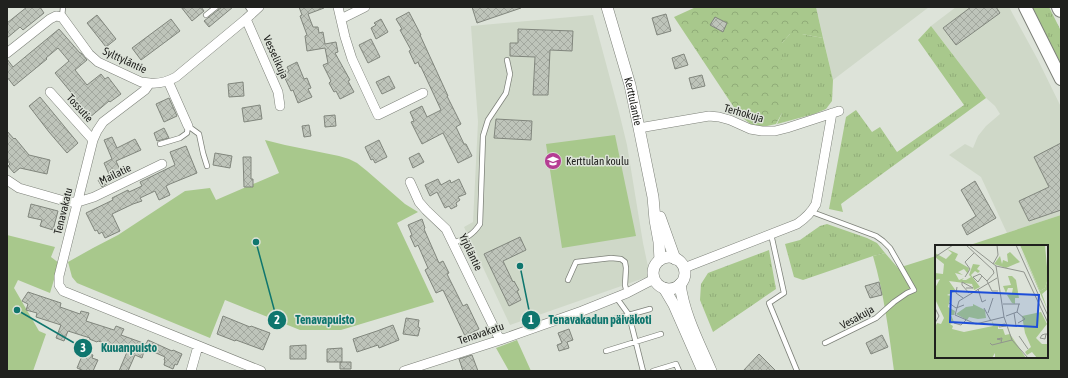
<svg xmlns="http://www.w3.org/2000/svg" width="1068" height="378" font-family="'Asap Condensed',sans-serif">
	<defs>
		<pattern id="grass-tufts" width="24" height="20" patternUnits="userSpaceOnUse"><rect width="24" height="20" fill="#a8c88c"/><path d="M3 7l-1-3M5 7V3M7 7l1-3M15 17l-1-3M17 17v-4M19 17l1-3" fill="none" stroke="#90ac78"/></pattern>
		<pattern id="forest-crowns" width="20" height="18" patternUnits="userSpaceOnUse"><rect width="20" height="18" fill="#a8c88c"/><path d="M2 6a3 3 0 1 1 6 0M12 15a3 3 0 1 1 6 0" fill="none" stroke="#90ac78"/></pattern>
		<pattern id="building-cross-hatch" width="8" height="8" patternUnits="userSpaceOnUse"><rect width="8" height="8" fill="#bec4ba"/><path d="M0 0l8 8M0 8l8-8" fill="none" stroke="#a3a89f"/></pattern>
	</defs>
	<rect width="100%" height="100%" fill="#dde3d9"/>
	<path fill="#cfd8c8" d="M816,7H929L833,80Z
		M956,7H1009L1038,60L1061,107V215L1007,233L981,177L949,155L965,144L973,148L978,136L986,126L1000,114L995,106L986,98L931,26Z
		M593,15L619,112L627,145L643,243L650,276L510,325L464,227L473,222L478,122L471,26Z"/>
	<path fill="url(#grass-tufts)" d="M1031,7H1049L1061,31V64Z
		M931,26L986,98L841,204L843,212L829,209L846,117L856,110L872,132L880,127L897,152L964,105L918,40Z
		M790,34H802L823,38L833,80L832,101L826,109L814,114L777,124L782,113V43Z
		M827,224L867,238L877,243L885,253L873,256L803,280L794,277L785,244L800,240L820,226Z
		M769,250L776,289L713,332L700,300L701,284L708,273Z"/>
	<path fill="url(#forest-crowns)" d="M696,7H816L823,38L802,34H790L782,43V113L776,124L767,126H753L739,115L674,17Z"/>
	<path fill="#a8c88c" d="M615,135L636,236L562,248L546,144Z
		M265,140L285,145L339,156L349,159L357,163L367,171L405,204L418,212L397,223L434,302L341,330H300L225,300L210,338L77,283L72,277L68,262L93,248L118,235L185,191L210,188L216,200L279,173Z
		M1061,215V371H894C889,332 884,294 873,256L885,253L898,268L936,256V357H1047V246H967Z
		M7,235L55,247L51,257L59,263L50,293L18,280L14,288L39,331L46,334L33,371H7Z
		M517,340L531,371H509L496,348Z"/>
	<path fill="url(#building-cross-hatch)" stroke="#81867d" d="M27,7H40L44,13L23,30L20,27L7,38V23Z
		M181,7H201L204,11L192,21Z
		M222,7H233L209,27L204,21Z
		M299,7H324V8L308,14L313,27H318L319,33L323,32L325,44L336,42L338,52L335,53L350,80L348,81L354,92L340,99L336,91L334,92L329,83L331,81L323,65L328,63L325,48L307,51L305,36L307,35L300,16L302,15Z
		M472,7H520L521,8L477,23Z
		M971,7H996L1000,13L956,45L943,28Z
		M409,12L421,35H420L448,96H447L461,124L456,127L464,144H466L472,156L458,163L443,133L422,144L411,122L414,121L410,112L422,106L427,117L441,110L421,67H420L418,62L415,64L409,51L411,50L400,30L402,29L396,19Z
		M666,14L671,31L657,35L652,18Z
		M97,15L116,39L106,47L87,23Z
		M715,17L727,23L723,32L710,25Z
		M171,19L180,31L141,60L132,48Z
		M381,19L388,32L376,39L371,28L376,25L374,23Z
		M59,29L80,53H81L87,60L75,70L87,85L101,74L105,79L108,77L121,94L110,102L109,101L89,118L85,115L83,117L69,100L74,96L55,73L69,61L58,48L46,58L47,59L14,86L7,77V59L13,67Z
		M518,29L573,31L572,51L550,50L548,95H533L535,57L510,56V43H518Z
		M371,39L380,57L368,63L359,45Z
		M684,54L688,65L675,69L672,58Z
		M297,62L304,79L307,78L311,88L308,89L312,97L298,103L293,90L291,91L283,74L289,71L287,67Z
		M702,75L705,86L692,89L689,78Z
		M389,76L395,88L382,94L376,82Z
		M243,82L244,96L229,97L228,84Z
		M40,97L78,143L67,153L49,132L29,106Z
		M169,98L177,116L164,122L156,104Z
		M260,105L262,119L244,122L242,108Z
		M335,115L336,126L325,127L324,116Z
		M496,119L532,121L531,140L494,138Z
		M309,125L311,136L304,137L302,126Z
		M164,128L169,138L157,141L154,133Z
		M7,131L14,139L15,138L29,155L50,160L47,174L20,168L14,173L8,166L10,164L7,160Z
		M112,137L117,148L135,139L141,150L116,161L122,174L111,179L104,163L112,159L104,140Z
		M379,140L387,157L375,163L373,159L371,160L365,147Z
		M1061,143V210L1029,221L1019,201L1049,187L1034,157Z
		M186,146L197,173L170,184L166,186L170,195L159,200L155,191L140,198L142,201L133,204L112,214L120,231L105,238L102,232L99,234L97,230L95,231L86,213L113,200L112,198L128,190L129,192L142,186L140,182L175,165L170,152Z
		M215,153L232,156L230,168L213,165Z
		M419,153L424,162L413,168L409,158Z
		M243,157H251V179H253V187H244Z
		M105,177L108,183L102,187L98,180Z
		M438,179L441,185L450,180L451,183L459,179L466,194L458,197L460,200L456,203L457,206L451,209L449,206L445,208L437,192L430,196L425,185Z
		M975,181L996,218L967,235L962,225L976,216L961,190Z
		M31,204L58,211L53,230L40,226L42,220L28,217Z
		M422,219L425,228L424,229L439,263L443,261L449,273L447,274L463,306L467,304L479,329L465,336L443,290L436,293L425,270L428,268L418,245L415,247L410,236L412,235L408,225Z
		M520,237L526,250L503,261L513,282L514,281L519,290L517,291L521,300L509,306L484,254Z
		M879,282L882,295L870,298L865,286Z
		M28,292L61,303L60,307L80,314L81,311L89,313L86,321L114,330L116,326L124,329L121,335L146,344L148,340L172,351L173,350L182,354L177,365L175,364L173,369L164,365L165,360H164L165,357L145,348L142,358L135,355L128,371H119L127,352L116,349L117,347L98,341L97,342L89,339L90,338L68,331L64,341L56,338L61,325L36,317L37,313L26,310L28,304L22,301Z
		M223,316L250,327L251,326L270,333L263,350L236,340L235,341L217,334Z
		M406,318L419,320L418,327L420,328L418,336L403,334Z
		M393,325L399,340L379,348L378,345L357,352L353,339L377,331Z
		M569,329L573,340L567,342L569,348L559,351L557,345L562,343L558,333Z
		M882,335L888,347L871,354L866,343Z
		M306,345V359H290V346Z
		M342,348V362H327V349Z
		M85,352L93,355L92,358L98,360L93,371H84L77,368L82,356L83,357Z
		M759,354L776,371H743Z
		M472,355L478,371H463L459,359Z
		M340,362H351V369H340Z"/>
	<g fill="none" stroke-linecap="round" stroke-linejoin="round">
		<g stroke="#7d8179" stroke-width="6">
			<path id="service" d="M248,7L252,13
				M206,15L216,7
				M62,17L63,7
				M188,126L199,134L203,153L207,166
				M160,144L180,138L187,133L188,126
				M812,212L876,236L883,241L890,248L914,290L907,293L894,302L876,318L825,343
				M771,234L784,293L769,303L797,371
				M453,243C466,238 473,235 480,224L483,136L488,120L506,93L510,74L507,60
				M568,280L576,262L611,258L621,259L625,262L626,268L625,285L627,293
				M616,297L629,315L643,371
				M604,322L650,309
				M606,351L661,334
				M653,371L676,364L679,371"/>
		</g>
		<g stroke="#7d8179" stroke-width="10">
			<path id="minor" d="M259,7L246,19L176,77C167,82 160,84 150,83L145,90L103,122L97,131L93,140L59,276V285L63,291L261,371
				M338,7L345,37L352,59L378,115L423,93
				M246,19L278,92L280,106
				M341,19L365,7
				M7,53L50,19L56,16L62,17L89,54L98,62L141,82L150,83
				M168,81L188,126
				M50,92L93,140
				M639,128L709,116L719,117L730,120L750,129L762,131H775L787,128L839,111
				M7,180L19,188L68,202H78L94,197L162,164
				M410,182L419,202L426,210L446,229L500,340
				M684,268L797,224C806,218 811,213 816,204L832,113
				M191,371L198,346
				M404,371L500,340L582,311L627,293L654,279"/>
		</g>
		<g stroke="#7d8179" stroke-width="12">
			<g id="tertiary">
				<path id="s1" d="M607,7L630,85L639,128L653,197L655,220L659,242L660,260"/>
				<path d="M660,217L675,259"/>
				<circle cx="669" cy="273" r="16"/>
				<path d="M680,284C684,315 699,343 711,371"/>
				<path d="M664,288L674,305L703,371"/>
			</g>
		</g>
		<g stroke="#7d8179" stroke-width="14">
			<path id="secondary" d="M1025,7L1061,79"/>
		</g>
		<g stroke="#7d8179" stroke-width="18">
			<path id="motorway" d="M1060,7L1061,9"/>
		</g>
		<use href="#service" stroke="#fff" stroke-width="4.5"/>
		<use href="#minor" stroke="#fff" stroke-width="9"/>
		<use href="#tertiary" stroke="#fff" stroke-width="11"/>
		<use href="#secondary" stroke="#fff" stroke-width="12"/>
		<use href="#motorway" stroke="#fff" stroke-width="16"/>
	</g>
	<defs>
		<g id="school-disc" transform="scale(0.9)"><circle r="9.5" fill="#b53d93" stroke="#dde3d9"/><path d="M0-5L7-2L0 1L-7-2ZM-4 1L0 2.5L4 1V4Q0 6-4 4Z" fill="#fff"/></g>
	</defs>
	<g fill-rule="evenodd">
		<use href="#school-disc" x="553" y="161"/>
	</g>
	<g text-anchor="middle" stroke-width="3" stroke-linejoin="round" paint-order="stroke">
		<g font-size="11" fill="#20211e" stroke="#dde3d9">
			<text transform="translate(276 57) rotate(66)" y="4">Vesselikuja</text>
			<text transform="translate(125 60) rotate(25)" y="4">Sylttyläntie</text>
			<text dy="4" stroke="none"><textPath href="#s1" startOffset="98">Kerttulantie</textPath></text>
			<text transform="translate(80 108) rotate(48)" y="4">Tossutie</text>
			<text transform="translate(744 113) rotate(16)" y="4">Terhokuja</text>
			<text transform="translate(115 174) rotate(-26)" y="4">Mailatie</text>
			<text transform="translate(63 211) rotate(-76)" y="4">Tenavakatu</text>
			<text transform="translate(471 252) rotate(64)" y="4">Yrjöläntie</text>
			<text transform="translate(857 317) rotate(-29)" y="4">Vesakuja</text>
			<text transform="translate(481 333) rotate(-19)" y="4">Tenavakatu</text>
		</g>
		<g font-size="11" fill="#20211e" stroke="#dde3d9" text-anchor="start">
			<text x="566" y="165">Kerttulan koulu</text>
		</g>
	</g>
	<g transform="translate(935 245)">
		<rect width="113" height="113" fill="#dde3d9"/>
		<path d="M84,0L105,46L110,43L113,33V44L107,49L113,66Z" fill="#a8c88c"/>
		<path d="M85,0H110L113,33L110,43L105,46ZM75,7L85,17L71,23L59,19L65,11L67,19L68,15L73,17L72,9ZM73,31H77L81,35L84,53H80V59L77,58L72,50L77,48L78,43H73L71,48L68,41L76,40Z" fill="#a8c88c"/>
		<path d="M12,4L23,9L20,15L34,23L33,29L29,24L23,27L28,30L20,28L24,35L29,33L27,35H31L36,32L34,30L38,19L45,20L42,24L45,26L43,28L40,26L36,30L45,42L39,45L37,39L14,36L21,46L12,50L16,51L13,62L20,66L19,70H16L19,77L15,79L18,81L17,84L29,87L58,81L57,76L59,80L63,79V84H68L70,90L75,89L91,113H60V108L57,113H0V82L2,78L6,79L9,73L0,54V43L5,34L0,35V28L8,29L9,19L0,12V8L11,14L17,8ZM38,59L50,65L51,73L43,74L34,72L32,75L21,69L31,62L38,61ZM106,67L112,79L101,93L107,99H113V106L112,112L102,113L97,107L92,110L90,107L96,102L90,88L87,71Z" fill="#a8c88c"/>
		<path fill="none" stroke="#91958e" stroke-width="1" d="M31,0L58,25L59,28L52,36M34,0L61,21L89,27L113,78M81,0L113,71M0,12L18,0M58,19L63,10L62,0M61,21L69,72L77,95L93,113M45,29L52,36L57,46H63M45,29L38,32L43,37L47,31M30,32L35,24L30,17L39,8M62,33L24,56L20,70L41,79L69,72M22,42L21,48L28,53M31,43H38L27,37V40L34,48M43,44L47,57L51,55M14,58L21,63L29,60M68,59H85M0,63L4,71L0,78M49,63L56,76M82,67L90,74L83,78M53,68L58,53M79,68L81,81M71,71L82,67L84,59M19,78L26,80L31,75M70,79L71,81L64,82V80ZM111,89L110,94L105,93L107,90L110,89H113M84,91L93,104M66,95L62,94L67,93L66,98M55,98L57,100L77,95"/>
		<path fill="#1d4ed8" fill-opacity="0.15" stroke="#1d4ed8" stroke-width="2" d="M16,46L104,50L102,82L15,77Z"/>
		<rect width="113" height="113" fill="none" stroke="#20211e" stroke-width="2"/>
	</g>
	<path fill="none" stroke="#0f766e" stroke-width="1.5" d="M520 266L531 320M256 242L277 320M17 310L83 348"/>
	<g fill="#0f766e" stroke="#dde3d9" stroke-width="1.5">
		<circle cx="520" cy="266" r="4"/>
		<circle cx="256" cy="242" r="4"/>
		<circle cx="17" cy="310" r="4"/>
		<circle cx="531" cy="320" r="10"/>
		<circle cx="277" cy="320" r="10"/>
		<circle cx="83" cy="348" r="10"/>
	</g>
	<g font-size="12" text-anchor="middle" font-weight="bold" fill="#fff">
		<text x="531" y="324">1</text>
		<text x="277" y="324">2</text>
		<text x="83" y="352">3</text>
	</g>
	<g font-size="12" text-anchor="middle" font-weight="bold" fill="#0f766e" stroke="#dde3d9" stroke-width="3" stroke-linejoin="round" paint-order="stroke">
		<text x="600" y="324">Tenavakadun päiväkoti</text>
		<text x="325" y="324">Tenavapuisto</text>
		<text x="129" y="352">Kuuanpuisto</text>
	</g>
	<rect width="1068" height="378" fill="none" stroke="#20211e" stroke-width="16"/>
</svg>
